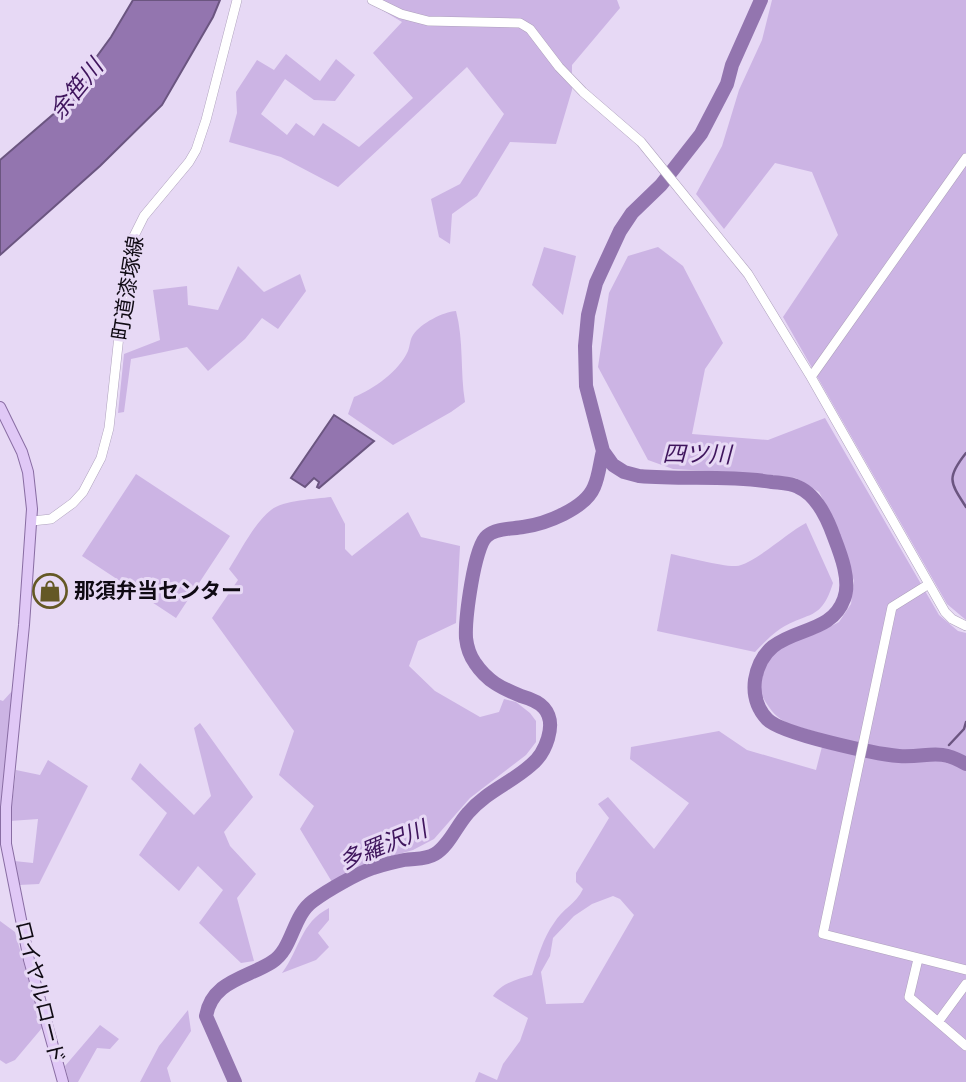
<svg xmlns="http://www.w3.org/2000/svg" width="966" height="1082" font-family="'Open Sans','Noto Sans JP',sans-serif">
	<rect width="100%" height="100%" fill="#e7d9f5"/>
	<path fill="#ccb4e4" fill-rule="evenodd" d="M373,0H617L620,8L572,65V90L556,144L510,142L477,196L452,214L450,244L439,237L431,199L460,184L504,114L467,67L338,187L281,157L229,142L237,113L236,92L257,60L274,70L286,54L320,81L336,59L355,75L335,101L314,100L285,79L261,114L287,135L296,123L314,136L323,123L359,147L413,98L373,53L402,22L372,4Z
		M772,0H966V620L947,604L783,317L838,235L812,172L775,163L724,229L696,194L722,146L739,90L762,40Z
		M544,247L576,256L563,315L532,285Z
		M658,247L683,266L723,343L705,369L692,434L768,440L825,418L939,615L958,631L966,633V1082H475L479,1072L497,1080L503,1064L520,1041L528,1018L493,996C501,983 518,979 532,975C538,957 543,938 554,923C562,909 576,904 583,889L576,882V873L609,818L598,804L608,797L654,849L689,803L630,759L631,747L719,731L747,750L816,770L825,735C790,722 779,729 760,692L762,675L772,654L791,639L816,634L839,622L851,604L854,581L832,516L819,492L796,478L761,474L673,469L648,460L598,367L609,293L628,256ZM613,896L620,899L634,915L583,1003L546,1004L541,972L550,956L553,938L574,916L592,904Z
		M238,266L264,292L300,274L306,291L278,329L262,318L245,339L208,371L187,347L131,359L124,412L118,413L124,354L160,340L153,290L187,286L188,305L218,310Z
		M456,311C464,341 460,372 465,402L451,412L393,445L348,414L354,397C374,389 399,371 408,351C410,346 410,339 413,335C421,323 443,312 456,311Z
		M136,474L230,536L176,618L82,556Z
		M331,497L345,524V549L352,556L408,512L421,537L460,546L456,623L418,641L409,666L435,691L480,717L499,712L504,699L516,702L530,713L536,721V742L526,755L470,798L434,839L413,850L368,863L332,882L300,829L314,806L279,775L294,731L212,618L238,580L229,569C240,552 255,522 271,510C283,500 316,499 331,497Z
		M806,523L833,583C821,622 808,611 780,629C771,635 763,644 755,652L657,631L671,554C685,557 724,567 736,566C753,565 788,532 806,523Z
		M13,690L0,811V700L3,701Z
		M200,723L253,797L224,832L230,846L256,874L237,898L254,961L241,963L199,923L223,890L198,866L179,891L139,855L167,813L131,779L140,763L194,815L211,796L194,728Z
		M48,760L88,786L39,884L19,885L14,861L33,863L38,819L10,821L16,770L40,775Z
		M329,908V920L318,933L329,947L316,960L282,973C300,949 300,923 329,908Z
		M0,921L15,932L42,1028L15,1060L6,1064L0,1060Z
		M188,1010L191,1031L167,1068L171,1082H140L159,1046Z
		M100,1025L119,1039L110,1049L97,1048L78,1082H69L65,1066Z"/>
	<path fill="#9375af" stroke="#6b5580" stroke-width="2" d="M133,0H220L213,17L162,105L100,166L0,255V160L57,111L111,37Z
		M334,415L374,441L319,488L317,487L319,482L314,478L305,487L291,478Z"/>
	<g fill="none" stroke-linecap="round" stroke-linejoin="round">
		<path stroke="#6b5580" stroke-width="2.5" d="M966,453C946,478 950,482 966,507
			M949,745L964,729L966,722"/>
		<path stroke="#9375af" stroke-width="14" d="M761,0L732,65L727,84L701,134L661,185L632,213L620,231L596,283L588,315L585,346L586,386L603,451L613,465L624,472L639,476C684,480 728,475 772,482C780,483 791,483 798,487C817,495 828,520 834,537C841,555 851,581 844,599C828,644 765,620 755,680C753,695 757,708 767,719C781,734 876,754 899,756C928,758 937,747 966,764
			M235,1082L206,1016C212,981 247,978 272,962C293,949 292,916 313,901C328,890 356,874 373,868C383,865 394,862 404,860C415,858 425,860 435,854C449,846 457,825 468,813C487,791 511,783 531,765C545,754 558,724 544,708C539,702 528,698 521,696C501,688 487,681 475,663C470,656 467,647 466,638C465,620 474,546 487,536C496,528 512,529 523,527C545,524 585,509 594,487C599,476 600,462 603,451"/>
		<g stroke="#afa2bd" stroke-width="10">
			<path id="minor" d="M372,0L401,14L428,21L520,23L530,29L559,67L583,92L641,142L748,274L811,377L945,612L952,619L966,626
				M811,377L966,158
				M32,521L51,519L73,503L83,492L101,458L109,428L126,271L133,238L144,216L189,162L196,150L206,120L237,0
				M929,584L892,607L823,934L966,970
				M918,959L909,997L966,1046
				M938,1022L966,984"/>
		</g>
		<g stroke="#896da3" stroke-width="12">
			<path id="major" d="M0,407L22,452L28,472L32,509L24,625L6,807V844L29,960L63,1082"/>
		</g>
		<use href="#minor" stroke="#fff" stroke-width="9"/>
		<use href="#major" stroke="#e0c8f6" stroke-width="10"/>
	</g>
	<defs>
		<g id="shop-ring" transform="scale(1.75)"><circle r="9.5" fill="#e7d9f5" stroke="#645825" stroke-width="1.5"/><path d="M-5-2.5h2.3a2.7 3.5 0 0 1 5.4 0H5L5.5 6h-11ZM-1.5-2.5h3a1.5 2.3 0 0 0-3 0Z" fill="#645825"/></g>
	</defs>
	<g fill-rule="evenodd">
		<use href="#shop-ring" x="50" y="591"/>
	</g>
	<g text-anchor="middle" stroke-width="6" stroke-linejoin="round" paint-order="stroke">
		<g font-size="21" fill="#0f0a13" stroke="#e7d9f5">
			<text transform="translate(128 288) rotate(-81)" y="7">町道漆塚線</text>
			<text transform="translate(40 992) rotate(76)" y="7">ロイヤルロード</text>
		</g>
		<g font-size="21" font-weight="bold" fill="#0f0a13" stroke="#e7d9f5" text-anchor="start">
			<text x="74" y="598">那須弁当センター</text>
		</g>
		<g font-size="23" font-style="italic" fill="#3f155d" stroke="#e7d9f5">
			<text transform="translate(76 89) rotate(-51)" y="8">余笹川</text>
			<text transform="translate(697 454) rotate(1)" y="8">四ツ川</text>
			<text transform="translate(383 845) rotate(-22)" y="8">多羅沢川</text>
		</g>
	</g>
</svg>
